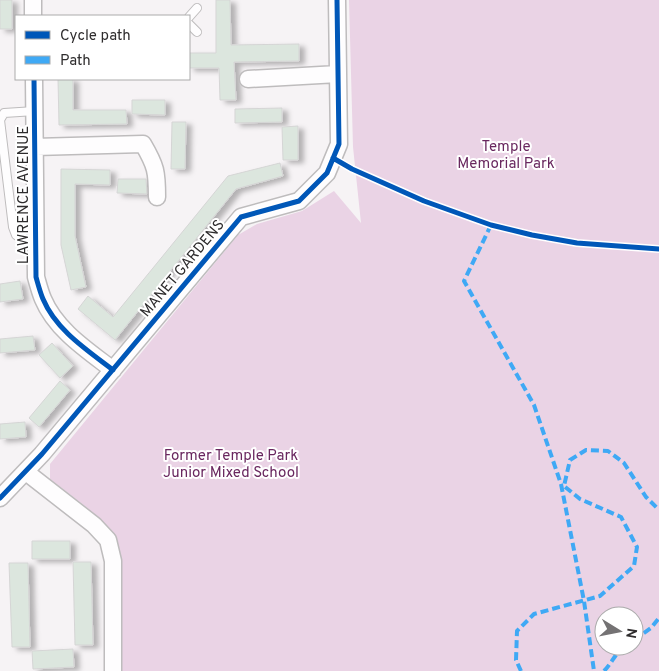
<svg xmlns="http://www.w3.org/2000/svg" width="659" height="671" font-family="Overpass,sans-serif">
	<defs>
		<filter id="shadow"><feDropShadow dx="5.5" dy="3" stdDeviation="2.5" flood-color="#0004"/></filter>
	</defs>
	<rect width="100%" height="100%" fill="#f6f3f5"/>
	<path fill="#ead3e5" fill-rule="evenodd" d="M349,0H659V671H117L108,530L86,507L50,479V464L238,235L257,224L302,211L334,191L361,223L353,147ZM604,616H634V646H604Z"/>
	<path fill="#dce6de" stroke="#d5d5d5" filter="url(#shadow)" d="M0,0H12V29H0Z
		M216,0H230L231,45L299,44V61L234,62L236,100H220L219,68H189V53H216Z
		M58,79H73V110H126L127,124L59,125Z
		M132,100H165V115L132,114Z
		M282,108V122L235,123V109Z
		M172,122H186L185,169H171Z
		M298,126V160H283L282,127Z
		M280,163L283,176L236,189L115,340L78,309L88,296L113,317L228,176Z
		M61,169L110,170V185L75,184V236L86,287L71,290L61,245Z
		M118,179H146L147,194L117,193Z
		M20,281L23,299L0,302V284Z
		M33,336L35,350L0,353V339Z
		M52,343L73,366L60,378L39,355Z
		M60,381L70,390L39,427L29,418Z
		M25,422L26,437L0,439V424Z
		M32,541H70V559H32Z
		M73,562H91L93,645H75Z
		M9,563H28L30,647H12Z
		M73,649L74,667L33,669L32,651Z"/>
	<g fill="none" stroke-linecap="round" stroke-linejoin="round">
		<g stroke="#bebcbd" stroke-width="10">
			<path id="lane" d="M189,17L197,8
				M189,24L197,32
				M35,249L16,235L13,227L0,120L4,113L35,111"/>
		</g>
		<g stroke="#bebcbd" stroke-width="19">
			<path id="street" d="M33,0V16
				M34,79L36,277C38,284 40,292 43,299C56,330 87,350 113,370
				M248,79L338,74
				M35,147L143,144C156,166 157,172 157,197
				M26,472L94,525L108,540L113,561V671
				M0,498L42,454L241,217L299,201L327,173L339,144L337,0"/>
		</g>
		<use href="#lane" stroke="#fefdfe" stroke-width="8"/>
		<use href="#street" stroke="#fefdfe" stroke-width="16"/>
		<path stroke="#3fa9f5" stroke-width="4" stroke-dasharray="8 4" stroke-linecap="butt" d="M491,225L464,281L534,405L561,484L584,601L594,671
			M634,640L651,628L659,618
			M521,671L516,660L517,631L534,614L600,596L634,566L637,547L621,517L580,499L564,486L570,460L586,450L608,451L624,463L646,497L659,510
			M604,671C612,663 616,652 625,646"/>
		<g stroke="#fff" stroke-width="8">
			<path id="cycleway" d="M34,79L36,277C38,284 40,292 43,299C56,330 87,350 113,370
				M333,158L352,169L424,201L491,225L532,235L577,243L659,249
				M0,498L42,454L241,217L299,201L327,173L339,144L337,0"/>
		</g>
		<use href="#cycleway" stroke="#0057b8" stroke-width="5"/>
	</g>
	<g text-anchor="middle" stroke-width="4" stroke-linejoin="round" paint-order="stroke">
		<g font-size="15" fill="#69275f" stroke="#fff">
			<text x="506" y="151">Temple<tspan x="506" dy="17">Memorial Park</tspan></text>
			<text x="231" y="460">Former Temple Park<tspan x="231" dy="17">Junior Mixed School</tspan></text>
		</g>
		<g font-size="15" fill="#2e2c2d" stroke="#fff">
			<text transform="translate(23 195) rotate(-90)" y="5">LAWRENCE AVENUE</text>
			<text transform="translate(182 268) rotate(-50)" y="5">MANET GARDENS</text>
		</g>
	</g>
	<rect x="15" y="15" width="175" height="65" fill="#ffffff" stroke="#ababab"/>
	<rect x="25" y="31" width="25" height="8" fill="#0057b8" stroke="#ababab"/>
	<text x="60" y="40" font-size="15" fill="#2e2c2d">Cycle path</text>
	<rect x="25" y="56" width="25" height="8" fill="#3fa9f5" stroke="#ababab"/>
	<text x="60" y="65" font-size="15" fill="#2e2c2d">Path</text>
	<g transform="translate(619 631) rotate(100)"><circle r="24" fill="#ffffff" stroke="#ababab"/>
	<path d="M0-4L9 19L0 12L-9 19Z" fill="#747273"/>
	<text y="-8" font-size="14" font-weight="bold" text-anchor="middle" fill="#2e2c2d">N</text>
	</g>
</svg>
